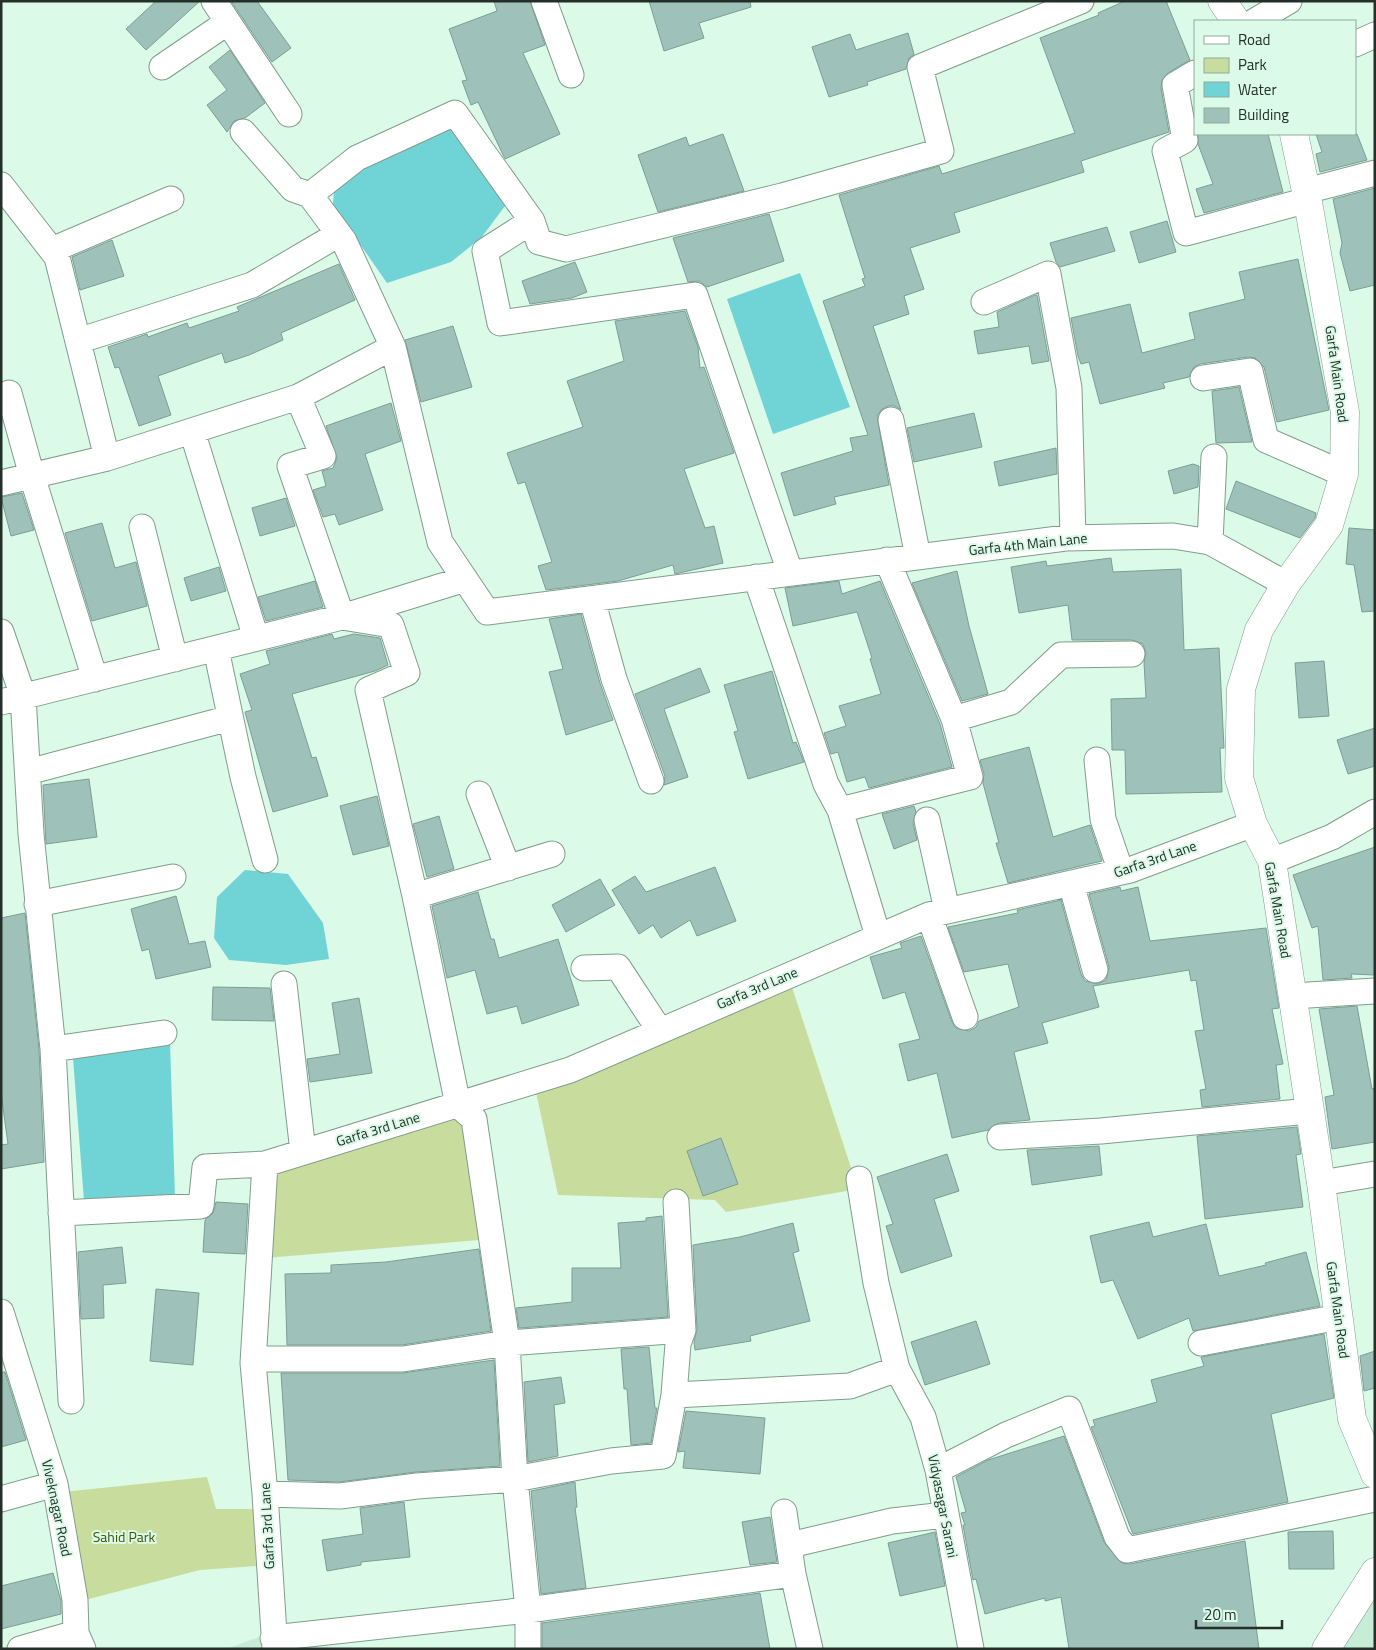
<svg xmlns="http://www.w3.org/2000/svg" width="1376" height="1650" font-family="'Titillium Web',sans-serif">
	<rect width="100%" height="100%" fill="#dbfae8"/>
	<path fill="#c7edd8" d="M1375,1586V1649H1332Z
		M264,1635L267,1649H226Z"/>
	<path fill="#c8dd9d" d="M790,981L858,1189L726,1212L715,1200L558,1195L536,1092Z
		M450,1113L470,1124L491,1239L266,1258L269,1171Z
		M207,1477L216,1509H253L256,1566L200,1570L85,1600L63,1492Z"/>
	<path fill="#70d3d5" d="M462,123L508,202L481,238L451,262L387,283L333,205L334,188L370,157Z
		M800,273L850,407L773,434L727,299Z
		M245,870L288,874L323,923L329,959L286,965L229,960L214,938L217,897Z
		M170,1042L175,1197L84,1201L73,1058Z"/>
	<path fill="#9ec2b9" stroke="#7b9e95" d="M156,1H200L146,50L126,29Z
		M231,1H257L291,48L272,62Z
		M494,1H530L545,45L523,53L560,134L505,159L478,102L471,105L462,81L467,80L449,29L497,11Z
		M649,1H750L751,7L699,23L704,38L664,51Z
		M1125,1H1166L1190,60L1168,73L1162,80L1161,88L1169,132L1081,161L1084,172L954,213L960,232L910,248L924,289L904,296L909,314L873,326L901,410L895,406H888L881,410L877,416L889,485L834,497L836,504L794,516L781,473L853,451L850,438L868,435L823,301L865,286L862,279L865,278L839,195L939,166L942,174L1075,133L1040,38L1099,15L1098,13Z
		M908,33L914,54L909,58L906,69L867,82L868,85L829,97L812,47L850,34L856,50Z
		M230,50L265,103L245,118L234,121L227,132L207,105L227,90L209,67Z
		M723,134L744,191L658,212L638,155L686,137L689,146Z
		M1198,134H1268L1283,192L1204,213L1196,189L1213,184L1198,144Z
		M1316,134H1357L1367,160L1320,172L1316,154L1322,152Z
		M1375,188V285L1350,291L1340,253L1342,243L1333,199Z
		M769,214L784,261L707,287L699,281L688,282L673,238Z
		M1167,221L1176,252L1139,263L1130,232Z
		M1107,227L1115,251L1060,267L1056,262L1050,243Z
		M112,240L124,276L80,290L72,257Z
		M1298,259L1329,410L1277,422L1264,367L1255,358L1248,357L1200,364L1194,367L1189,377L1163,383L1165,388L1100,404L1089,362L1081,364L1078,356L1071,318L1130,304L1142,353L1195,339L1189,313L1245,299L1239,272Z
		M575,262L587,292L572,298L530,304L522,281Z
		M339,264L355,300L281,333L283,340L249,355L225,363L222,353L158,376L171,415L139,426L119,367L115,368L108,347L147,334L148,337L187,323L189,328L239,311L237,307Z
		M1035,295H1037L1049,361L1032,364L1029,346L978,354L974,331L999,327L997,312Z
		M685,311L698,347L700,368L704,367L734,453L684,469L705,528L714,526L723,563L675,574L673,565L618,581L546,590L538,566L552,562L525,482L518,484L507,453L583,427L567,381L624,361L615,321Z
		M453,326L472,387L421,402L405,340Z
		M1239,387L1252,442L1216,443L1212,391Z
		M391,403L401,441L365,454L383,510L339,525L335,514L323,517L313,490L326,486L322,471L333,468L337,458L326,426Z
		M974,413L982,447L914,462L907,428Z
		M1056,448L1057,474L999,486L994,462Z
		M1193,464L1199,466L1198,487L1174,494L1168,471Z
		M1236,481L1316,513L1315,518L1300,538L1226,509Z
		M22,493L34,530L11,536L1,497Z
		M286,498L295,526L260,536L252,508Z
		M102,523L115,568L136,562L147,606L92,621L65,533Z
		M1349,528L1375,530V611L1362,612L1354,565L1346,564Z
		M1111,558L1113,572L1181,569L1184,650L1219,648L1224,748H1220L1222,792L1126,794L1125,750H1112L1111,699L1146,698L1144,662L1146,653L1143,644L1132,640H1072L1068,605L1019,613L1011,567L1046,561L1047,566Z
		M219,567L226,591L191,601L184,578Z
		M957,571L969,626L988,694L962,701L912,583Z
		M315,581L323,607L266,621L258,597Z
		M839,581L842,594L880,581L940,724L952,767L869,788L865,777L847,782L838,752L831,754L824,733L846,726L839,706L881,694L870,659L872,658L857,612L793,626L785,588Z
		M581,614L600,683L613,720L566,735L549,672L563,669L549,619Z
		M332,634L334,639L354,634L380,638L388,665L375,671L292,694L312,758L316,757L328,796L273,812L245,712L252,710L240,674L270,664L266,651Z
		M1324,661L1329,716L1299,718L1295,663Z
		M700,668L710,692L664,709L688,777L664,785L665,776L635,694Z
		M772,671L793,743L796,742L804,762L748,779L734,732L738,731L724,685Z
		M1375,728V766L1348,774L1337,740Z
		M1029,747L1053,837L1090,825L1102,861L1008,883L996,843H999L983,783L984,774L980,760Z
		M89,779L97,837L46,844L43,785Z
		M377,796L389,846L353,855L340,806Z
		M914,806L916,812L913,823L917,840L894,849L882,814Z
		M439,816L454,869L427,877L413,824Z
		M1375,847V975L1351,974L1352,978L1323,980L1318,926L1312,928L1293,875Z
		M715,867L736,921L697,936L690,920L661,938L653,925L639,934L612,890L635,876L646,892Z
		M600,879L615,905L566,932L552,905Z
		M1120,887L1121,891L1138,887L1150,941L1266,928L1279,1008L1272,1009L1283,1064L1276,1065L1280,1099L1202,1107L1200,1090L1206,1089L1195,1031L1204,1030L1196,980L1191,981L1189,970L1093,986L1099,1007L1042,1023L1048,1043L1014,1052L1030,1120L999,1123L988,1130L952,1138L937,1073L908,1081L899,1044L920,1039L905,992L883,999L870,957L902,948L900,943L921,936L952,1022L956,1028L969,1031L976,1027L979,1021L1019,1007L1008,964L964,972L948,927L1018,913L1017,910L1061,900L1081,974L1085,981L1098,984L1106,980L1109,967L1089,894Z
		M478,892L491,939H494L499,958L558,939L579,1005L522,1024L517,1006L487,1014L475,970L447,978L432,906Z
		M176,896L189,944L205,941L211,967L156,979L149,949L142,951L131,909Z
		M25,913L39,1050L44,1162L1,1169V1145L8,1144L1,1093V918Z
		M213,987L270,988L274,1021L212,1020Z
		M359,998L372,1073L310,1082L307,1059L340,1054L332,1003Z
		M1357,1006L1372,1089L1375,1088V1142L1332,1149L1325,1097L1334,1095L1319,1009Z
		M1297,1127L1301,1154L1296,1155L1303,1207L1205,1219L1197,1136Z
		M721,1138L738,1184L703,1196L687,1151Z
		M1099,1146L1102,1175L1032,1185L1027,1150Z
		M947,1154L959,1191L934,1199L952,1256L901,1273L886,1226L893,1224L877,1177Z
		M216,1202L248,1204L245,1254L203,1252L205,1220L213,1213Z
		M662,1216L668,1317L519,1328L516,1308L572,1302V1268H621L618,1223L646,1221V1218Z
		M1149,1222L1153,1237L1206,1224L1219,1276L1266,1265L1265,1263L1306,1252L1320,1306L1193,1331L1189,1318L1138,1339L1113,1280L1101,1283L1090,1236Z
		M793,1223L799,1251L793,1253L810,1321L750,1336L751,1341L695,1350L694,1342L697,1329L693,1245L740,1237Z
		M122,1247L126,1283L103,1285L104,1318L81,1319L78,1252Z
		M479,1249L491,1331L402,1345H287L285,1274L331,1273V1265L386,1262Z
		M156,1289L199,1293L193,1365L150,1361Z
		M976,1321L990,1364L925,1385L911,1342Z
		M1324,1334L1334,1398L1271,1414L1288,1502L1133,1534L1091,1427L1095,1426L1093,1420L1157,1402L1151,1380L1204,1366L1201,1357Z
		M649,1347L655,1408H657L651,1443L631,1445L627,1389H624L621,1349Z
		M1375,1351V1388L1364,1391L1360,1356Z
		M494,1360L500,1466L416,1472L339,1482L288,1480L281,1373H403Z
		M1,1372H5L26,1440L1,1447Z
		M561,1377L565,1403L554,1405L558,1456L528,1462L524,1382Z
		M686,1411L765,1418L760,1474L683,1468L685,1451L678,1452Z
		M1064,1436L1104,1542L1122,1563L1130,1564L1245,1541L1259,1649H1069L1061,1597L1045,1601V1598L985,1614L976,1579L973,1580L963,1525H965L961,1513L966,1512L956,1477L988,1460Z
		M575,1482L577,1507L575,1508L586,1588L541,1594L531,1491Z
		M404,1502L410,1557L361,1562V1565L327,1571L322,1540L363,1534L360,1508Z
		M770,1517L777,1562L750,1565L742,1522Z
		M1333,1531L1334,1569H1289L1288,1532Z
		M935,1532L945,1586L900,1596L888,1543Z
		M53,1573L61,1601V1614L1,1629V1586Z
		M760,1593L770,1649H542V1623Z"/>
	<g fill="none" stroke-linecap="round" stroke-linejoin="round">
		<g stroke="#809d8c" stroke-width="27">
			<path id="minor" d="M214,1L289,114
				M544,1L571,75
				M1255,21L1289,1
				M1355,44L1375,35
				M162,67L228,22
				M1195,73L1175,85L1185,140L1165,151L1186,233L1308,200
				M243,132L293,189L310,195
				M1,185L57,257L107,458
				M1306,191L1375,173
				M532,221L539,242L566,249L782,196L941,151L920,67L1081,1
				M52,250L171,199
				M984,302L1048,274L1069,388L1073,538
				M78,341L252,285L339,234
				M1203,378L1250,371L1266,440L1344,474
				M9,393L32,476L95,679
				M298,397L323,456L290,466L342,617L391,625L407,673L368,690L415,896L458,1105L474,1119L507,1343L515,1479L528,1610V1649
				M891,420L918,557
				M192,431L256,638
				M1,483L107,458L298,397L393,347
				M142,527L175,659
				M1210,542L1214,457
				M790,572L695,295L500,323L485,251L532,221L455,113L357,158L310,195L344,241L393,347L440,542L487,612L1066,538L1173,536L1210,542L1286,584
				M756,577L826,784L840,810L878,936
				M592,599L614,679L651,781
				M1,632L23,696L31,834L53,1049L71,1401
				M216,649L243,777L265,860
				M1,702L342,617L465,579
				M954,719L1011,702L1061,655L1132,654
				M1097,760L1103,819L1121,872
				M28,772L230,718
				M479,794L508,868
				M840,810L970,777L954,719L887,560
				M927,820L947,910
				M1272,861L1332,837L1375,812
				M1071,883L1095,970
				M415,896L552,854
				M37,904L173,877
				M929,915L965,1017
				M584,968L618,967L660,1031
				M284,984L303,1152
				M1292,996L1375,991
				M53,1049L164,1033
				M1000,1137L1101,1131L1309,1111
				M265,1164L253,1363L265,1494L275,1649
				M859,1179L876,1283L897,1369L923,1417L938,1470L971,1649
				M1321,1183L1375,1174
				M61,1213L201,1206L205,1167L265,1164L570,1070L929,915L1130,870L1253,824
				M1,1312L55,1484L75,1600L76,1633L83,1649
				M1201,1343L1339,1317
				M254,1359H403L507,1343L683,1330
				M674,1395L850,1386L897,1369
				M938,1470L1006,1435L1069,1409L1117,1537L1127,1550L1375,1499
				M265,1494L340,1496L417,1486L515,1479L611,1461L663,1456L674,1395L678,1344L683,1330L676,1202
				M1,1499L55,1484
				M784,1512L793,1574L810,1649
				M790,1545L892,1521L945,1515
				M273,1638L528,1610L793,1574
				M20,1649L76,1633"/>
		</g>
		<g stroke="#809d8c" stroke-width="29">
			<path id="tertiary" d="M1326,1649L1375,1572"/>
		</g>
		<g stroke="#809d8c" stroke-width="29">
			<path id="secondary" d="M1222,1L1236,21
				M1294,134L1306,191L1345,412L1344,474L1329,525L1286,584L1259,630L1241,689L1239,778L1253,824L1272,861L1321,1183L1352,1419L1375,1474"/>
		</g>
		<use href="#minor" stroke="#fff" stroke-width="25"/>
		<use href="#tertiary" stroke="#fff" stroke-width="28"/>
		<use href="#secondary" stroke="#fff" stroke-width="28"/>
	</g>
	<g text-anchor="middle" stroke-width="4" stroke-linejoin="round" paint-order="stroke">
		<g font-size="14" fill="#232f28" stroke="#dbfae8">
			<text transform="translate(1337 374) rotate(82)" y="5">Garfa Main Road</text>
			<text transform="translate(1028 544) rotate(-6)" y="5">Garfa 4th Main Lane</text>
			<text transform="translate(1155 859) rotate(-19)" y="5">Garfa 3rd Lane</text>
			<text transform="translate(1278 910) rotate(80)" y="5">Garfa Main Road</text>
			<text transform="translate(757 988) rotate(-23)" y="5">Garfa 3rd Lane</text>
			<text transform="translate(378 1129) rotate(-17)" y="5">Garfa 3rd Lane</text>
			<text transform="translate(1338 1310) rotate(82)" y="5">Garfa Main Road</text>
			<text transform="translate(943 1506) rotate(79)" y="5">Vidyasagar Sarani</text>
			<text transform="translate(57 1508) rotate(78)" y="5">Viveknagar Road</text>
			<text transform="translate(267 1526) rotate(-93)" y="5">Garfa 3rd Lane</text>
		</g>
		<g font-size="14" fill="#3f5000" stroke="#dbfae8">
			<text x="124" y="1542">Sahid Park</text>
		</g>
	</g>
	<rect width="1376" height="1650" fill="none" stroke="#232f28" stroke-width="5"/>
	<rect x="1194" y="20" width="162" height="115" fill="#dbfae8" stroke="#91a99b"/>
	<rect x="1204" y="36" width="25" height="8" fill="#ffffff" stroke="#91a99b"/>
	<text x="1238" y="45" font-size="15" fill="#232f28">Road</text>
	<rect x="1204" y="58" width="25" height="15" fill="#c8dd9d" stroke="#91a99b"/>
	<text x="1238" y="70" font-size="15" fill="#232f28">Park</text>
	<rect x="1204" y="82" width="25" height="15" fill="#70d3d5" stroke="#91a99b"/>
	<text x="1238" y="95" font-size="15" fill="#232f28">Water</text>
	<rect x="1204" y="108" width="25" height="15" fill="#9ec2b9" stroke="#91a99b"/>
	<text x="1238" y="120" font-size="15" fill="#232f28">Building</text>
	<path d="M1196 1620v8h86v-8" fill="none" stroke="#232f28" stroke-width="2.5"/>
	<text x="1204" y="1620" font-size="15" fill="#232f28" stroke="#dbfae8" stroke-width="4" paint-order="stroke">20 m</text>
</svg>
